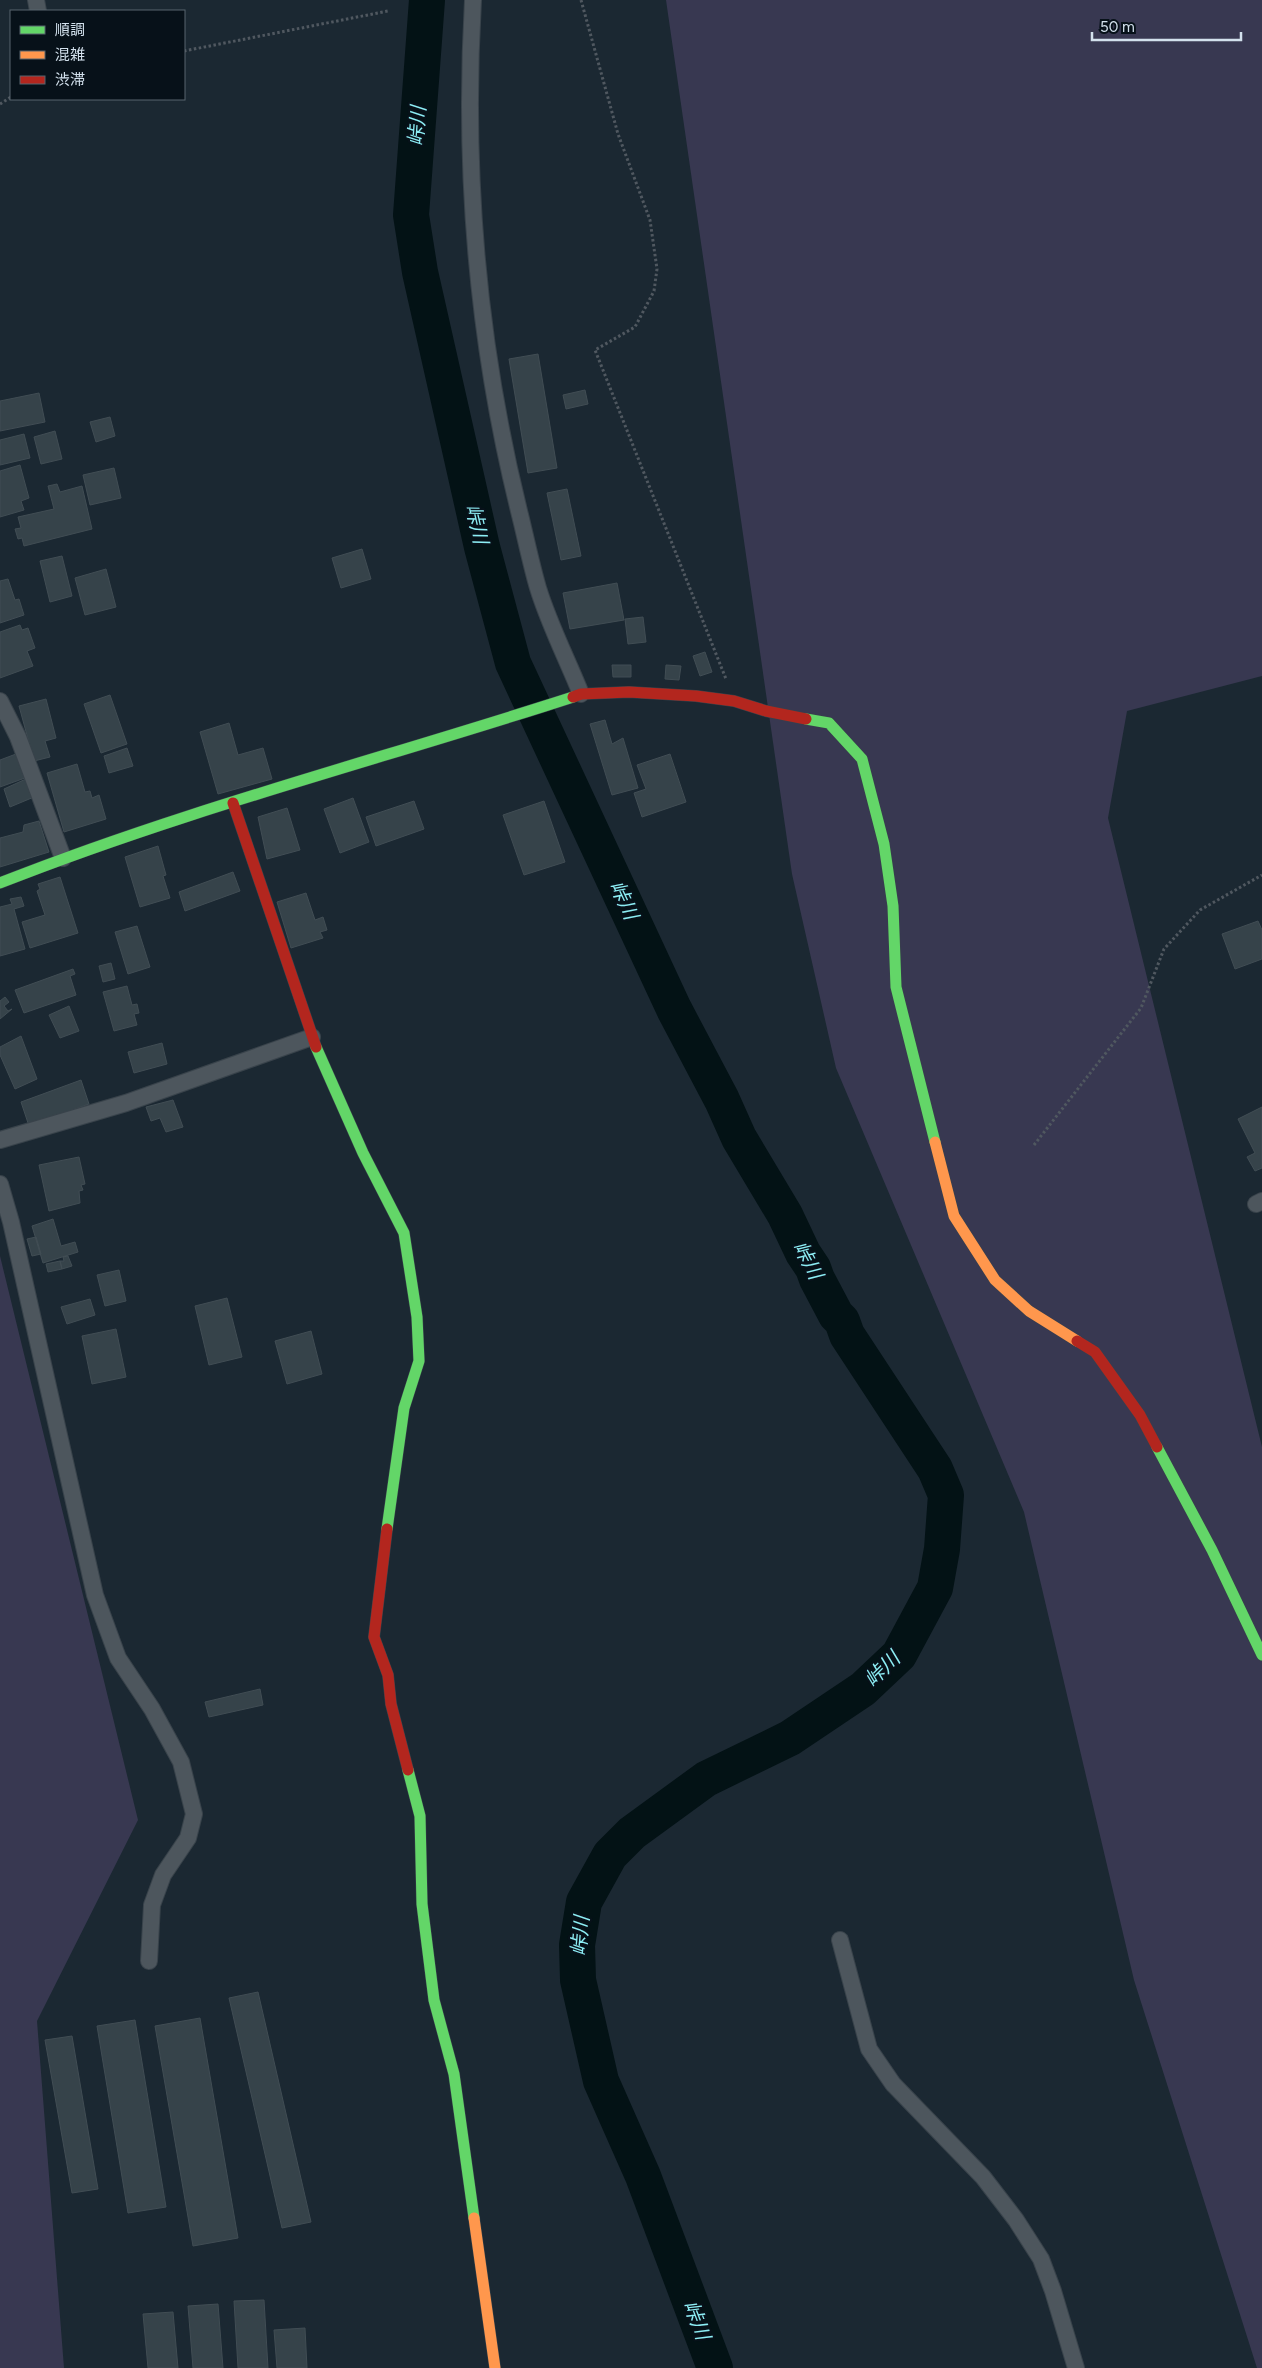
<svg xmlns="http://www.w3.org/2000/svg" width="1262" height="2368" font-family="Figtree,'Noto Sans JP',sans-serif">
	<rect width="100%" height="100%" fill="#1b2832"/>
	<path fill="#383851" d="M666,0H1262V676L1127,711L1108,818L1262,1447V2368H1257L1134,1980L1024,1512L836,1068L792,874Z
		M0,1256L138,1820L37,2021L64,2368H0Z"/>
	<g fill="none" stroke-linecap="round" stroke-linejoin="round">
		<path stroke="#031215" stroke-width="36" d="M427,0L411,215L420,272L482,547L513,663L674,1009L722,1100L739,1138L785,1215L803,1253L813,1268L817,1279L836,1315L842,1321L847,1335L935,1469L946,1495L942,1549L935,1588L899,1655L863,1689L790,1738L706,1779L632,1833L610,1855L584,1902L577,1945L578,1980L601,2081L643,2176L715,2368"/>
	</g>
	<path fill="#36434a" stroke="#414d54" d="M538,354L557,468L528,473L509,359Z
		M585,390L588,404L566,409L563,395Z
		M39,393L45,422L0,431V401Z
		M110,417L115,436L96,442L90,422Z
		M55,431L62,459L41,464L34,437Z
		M24,434L30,458L0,465V440Z
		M20,465L29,498L21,501L24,510L0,517V471Z
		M114,468L121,498L90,505L83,475Z
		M57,484L60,492L82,486L92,529L24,546L22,538L18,539L15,529L21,528L18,517L54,509L48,486Z
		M567,489L581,556L561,560L547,493Z
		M362,549L371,579L341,588L332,558Z
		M62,556L72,596L50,602L40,561Z
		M106,569L116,607L85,615L75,578Z
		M8,579L15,600L19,599L24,615L0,623V581Z
		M617,583L624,620L570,629L563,593Z
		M643,617L646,642L628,644L625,619Z
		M20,625L22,630L28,628L35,648L27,651L33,666L0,678V632Z
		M705,652L712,672L700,676L693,656Z
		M612,665H631V677H613Z
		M666,665L681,666L679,680L665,679Z
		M110,695L127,744L101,753L84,704Z
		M46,699L56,738L45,741L50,757L34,761L19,706Z
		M605,720L612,744L623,738L638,788L612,795L590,724Z
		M229,723L238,755L263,748L272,779L218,794L200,732Z
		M127,748L133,766L109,773L104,756Z
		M16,754L25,778L0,787V760Z
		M670,754L686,802L642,817L634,793L646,789L637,765Z
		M77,764L85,792L90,791L92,798L99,795L106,819L64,832L47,773Z
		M28,778L34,797L10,807L4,789Z
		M353,798L369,842L340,853L324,809Z
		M414,801L424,829L376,846L366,817Z
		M544,801L565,862L524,875L503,815Z
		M287,808L300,850L267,859L258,817Z
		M39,821L49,852L0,867V838L23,832L24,825Z
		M158,846L166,875L163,876L170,898L140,907L125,857Z
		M233,872L240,891L185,911L179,892Z
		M60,877L78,933L30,948L22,922L45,915L37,891L40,889L38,884Z
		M306,893L315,920L323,917L327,930L320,932L323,938L291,948L277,902Z
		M21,897L24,906L14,909L25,949L0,956V907L12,904L10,899Z
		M1258,921L1262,930V959L1235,969L1222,934Z
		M137,926L150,967L128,974L115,932Z
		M111,963L115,979L103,982L99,966Z
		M73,969L75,974L70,976L76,995L24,1013L15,990Z
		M127,986L132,1005L137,1004L139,1013L134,1014L137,1025L114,1031L103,992Z
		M5,997L9,1002L4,1006L8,1011L12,1009L0,1019V1001Z
		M69,1006L79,1031L60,1038L49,1015Z
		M21,1036L37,1079L15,1089L0,1055V1047Z
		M162,1043L167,1064L134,1073L128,1052Z
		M81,1080L89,1104L29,1126L21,1102Z
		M173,1100L183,1127L166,1132L160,1118L151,1121L146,1107Z
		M1262,1107V1168L1255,1171L1247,1157L1255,1153L1238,1119Z
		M79,1157L85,1184L81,1185L83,1190L79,1191L80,1203L49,1211L39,1165Z
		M53,1219L61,1246L75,1242L78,1252L43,1263L32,1226Z
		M36,1237L41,1254L32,1256L27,1239Z
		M68,1256L72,1266L62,1269L60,1261H64L63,1257Z
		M60,1261L62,1269L48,1272L46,1264Z
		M119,1270L126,1301L105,1306L97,1275Z
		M227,1298L242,1357L209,1365L195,1306Z
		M90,1299L95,1315L67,1324L61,1307Z
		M116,1329L126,1377L92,1384L82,1336Z
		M311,1331L322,1374L287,1384L275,1341Z
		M260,1689L263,1705L209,1717L205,1702Z
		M258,1992L311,2222L282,2228L229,1998Z
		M200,2018L238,2238L193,2246L155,2026Z
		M135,2020L166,2207L128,2213L97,2026Z
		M72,2036L98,2189L72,2193L45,2040Z
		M264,2300L268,2368H238L234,2301Z
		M218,2304L223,2368H193L188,2306Z
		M173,2312L178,2368H148L143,2314Z
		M305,2328L307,2368H277L274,2330Z"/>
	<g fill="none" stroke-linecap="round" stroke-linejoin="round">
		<g stroke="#39434b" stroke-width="18">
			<path id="street" d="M36,0L38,11
				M473,0C463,173 478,347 520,515C526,539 531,564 538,588C549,624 567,659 581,694
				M0,701L18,737L63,858
				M0,1140L126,1103L312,1037
				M0,1184L11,1222L95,1595L118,1658L152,1709L181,1762L194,1814L188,1838L163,1875L152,1905L149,1961
				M1256,1204L1262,1201
				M840,1940L869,2049L893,2084L983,2177L1016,2220L1041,2259L1053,2291L1076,2368"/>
		</g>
		<g stroke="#39434b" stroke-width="12">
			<path id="fast" d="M806,719L829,723L862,759L884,844L893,906L896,987L935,1142
				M0,883C187,809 382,759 573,697
				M316,1047L363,1153L404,1233L417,1317L419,1361L404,1408L387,1529
				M1157,1447L1212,1550L1262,1655
				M408,1770L420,1816L422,1904L434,2000L454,2074L474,2218"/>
		</g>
		<g stroke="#39434b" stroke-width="12">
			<path id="slow" d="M935,1142L954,1216L995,1280L1029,1311L1077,1341
				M474,2218L495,2368"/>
		</g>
		<g stroke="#39434b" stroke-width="12">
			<path id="jam" d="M573,697L581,694L629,692L696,696L734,701L766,711L806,719
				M233,803L316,1047
				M1077,1341L1095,1352L1140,1415L1157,1447
				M387,1529L374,1637L388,1675L391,1704L408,1770"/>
		</g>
		<path stroke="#505860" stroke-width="3" stroke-dasharray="2.5 2.5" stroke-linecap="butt" d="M581,0L618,134L650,220L657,269L654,291L635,327L595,350L726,679
			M184,51L388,11
			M0,104L11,97
			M1034,1145L1141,1008L1164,949L1200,910L1262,875"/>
		<use href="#street" stroke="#4d565d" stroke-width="16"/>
		<use href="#fast" stroke="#63d668" stroke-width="11"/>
		<use href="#slow" stroke="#ff974d" stroke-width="11"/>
		<use href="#jam" stroke="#b3261e" stroke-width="11"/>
	</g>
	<g text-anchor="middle" stroke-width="4.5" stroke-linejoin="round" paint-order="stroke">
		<g font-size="20" font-style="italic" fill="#8deef5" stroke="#071119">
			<text transform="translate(417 126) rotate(-86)" y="7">峠川</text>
			<text transform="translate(477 524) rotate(77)" y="7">峠川</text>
			<text transform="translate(624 900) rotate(65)" y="7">峠川</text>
			<text transform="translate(808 1260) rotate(62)" y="7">峠川</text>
			<text transform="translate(882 1669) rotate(-45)" y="7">峠川</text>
			<text transform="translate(580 1936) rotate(-85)" y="7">峠川</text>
			<text transform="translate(697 2320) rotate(69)" y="7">峠川</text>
		</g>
	</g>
	<rect x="10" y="10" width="175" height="90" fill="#071119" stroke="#59646e"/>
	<rect x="20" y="26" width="25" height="8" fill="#63d668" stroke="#59646e"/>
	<text x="55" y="35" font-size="15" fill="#d3e1ed">順調</text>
	<rect x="20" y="51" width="25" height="8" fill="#ff974d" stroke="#59646e"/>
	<text x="55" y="60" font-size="15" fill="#d3e1ed">混雑</text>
	<rect x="20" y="76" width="25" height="8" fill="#b3261e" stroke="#59646e"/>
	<text x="55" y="85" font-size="15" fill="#d3e1ed">渋滞</text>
	<path d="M1092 32v8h149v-8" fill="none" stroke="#d3e1ed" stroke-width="2.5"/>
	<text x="1100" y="32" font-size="15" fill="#d3e1ed" stroke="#071119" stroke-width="4" paint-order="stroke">50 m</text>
</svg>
